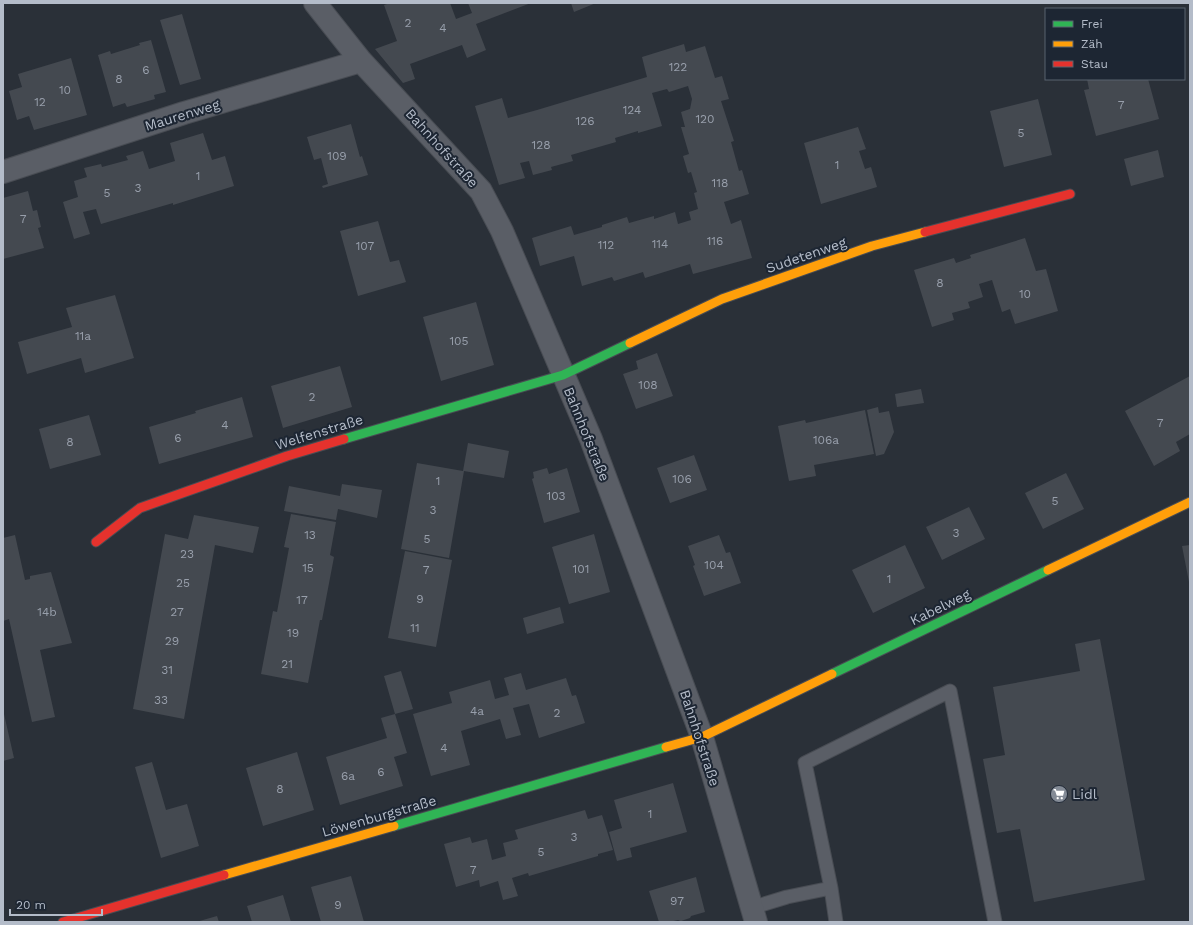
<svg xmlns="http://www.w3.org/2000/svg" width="1193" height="925" font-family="'Work Sans',sans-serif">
	<rect width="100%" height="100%" fill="#2a3038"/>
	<path fill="#444950" d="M390,3H450L456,19L472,13L468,3H531L476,24L486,50L467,58L462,45L410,64L415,79L403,83L375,49L397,41L384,5Z
		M571,3H596L574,12Z
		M182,14L201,79L180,85L160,20Z
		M151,40L166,92L154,95L155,99L127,107L125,103L113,107L98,55L110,51L111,54L140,45L139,43Z
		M684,44L686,52L705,46L715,78L722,76L729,99L721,101L734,141L731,142L739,171L742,170L749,194L724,202L731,224L741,220L752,258L693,274L690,264L645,278L643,272L614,281L612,277L582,286L574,256L540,266L532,238L571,226L574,235L602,227V225L627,217L629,223L654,216V219L675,212L678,224L691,220L689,212L698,209L694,193L697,192L691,172L688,173L683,156L689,154L681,127H685L681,112L690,109L692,99L688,86L669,92L667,89L652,93L662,126L638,133V131L615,138L616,142L571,155L573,161L551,167L552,170L533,175L529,161L520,163L525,178L499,185L475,106L502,98L508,118L537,110L647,77L642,57Z
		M71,58L87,115L34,130L29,116L17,120L9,91L22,87L18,74Z
		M1087,79H1148L1159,119L1096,136L1084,90L1089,89Z
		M1038,99L1052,155L1004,167L990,111Z
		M351,124L360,157L362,156L368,175L323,188L322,186L328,184L321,158L314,160L307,137Z
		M858,127L866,149L859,151L865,169L871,167L877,187L821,204L804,143Z
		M203,133L212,160L225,156L234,186L173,205V203L101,224L96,209L83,212L90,234L74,239L63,202L78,197L74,181L87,177L84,168L101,164L102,167L128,160L126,156L143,151L149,169L175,161L170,143Z
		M1158,150L1164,177L1131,186L1124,159Z
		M28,191L33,211L37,210L41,227L38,228L44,248L3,259V198Z
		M378,221L390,262L399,260L406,282L358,296L340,231Z
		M1025,238L1036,271L1046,269L1058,311L1015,324L1010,309L1002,312L992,280L979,284L983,297L968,302L970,308L952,313L954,320L932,327L914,270L954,258L956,263L971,258L970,255Z
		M115,295L134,358L85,373L81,358L27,374L18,342L72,327L66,308Z
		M476,302L494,365L441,381L423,317Z
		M657,353L673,396L636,409L623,374L638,369L636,361Z
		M340,366L352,407L283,428L271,386Z
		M1190,376V434L1176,442L1180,451L1154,466L1125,411Z
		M921,389L924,403L897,407L895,394Z
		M242,397L253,437L159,464L149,427L196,413L195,411Z
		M878,407L879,413L889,411L894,432L884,454L876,456L867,410Z
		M865,410L874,454L814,465L816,476L789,481L778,426L805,420L806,423Z
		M89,415L101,455L50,469L39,429Z
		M468,443L509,451L504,478L464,471L449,558L401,549L417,463L463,471Z
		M694,455L707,490L670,503L657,468Z
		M547,468L549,474L567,468L580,512L544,523L532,479L534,478L533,472Z
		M1066,473L1084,509L1043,529L1025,493Z
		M342,484L382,490L377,518L338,509L336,520L284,511L289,486L340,496Z
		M969,507L985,539L942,560L926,527Z
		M291,514L336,522L330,555L334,557L322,620H320L308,683L261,674L273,611L277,612L289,548L284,547Z
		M194,515L259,527L253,553L215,545L184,719L133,709L165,534L188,539Z
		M594,534L610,592L569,604L552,547Z
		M15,535L25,580L30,579V576L51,572L72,643L40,650L55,717L32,722L9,619L3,621V538Z
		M719,535L726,553L730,552L741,583L704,596L693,566L695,565L688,546Z
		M905,545L925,588L873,613L852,570Z
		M1190,545V582H1189L1182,546Z
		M405,551L452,560L436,647L388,638Z
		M560,607L564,623L527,634L523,618Z
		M1100,639L1145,880L1034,902L1020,829L997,833L983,759L1005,755L993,687L1080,671L1075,644Z
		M401,671L413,709L395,714L384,676Z
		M521,673L526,690L566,678L572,696L576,695L585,723L539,738L529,704L513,708L521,735L506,739L500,719L461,731L470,765L431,776L413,714L452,703L449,692L490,680L495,699L509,695L504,678Z
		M3,714H4L14,758L3,761Z
		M395,714L407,753L394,757L403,786L340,805L326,757L387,738L381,718Z
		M297,752L314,810L263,826L246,768Z
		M152,762L166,810L187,804L199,846L161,858L135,767Z
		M673,783L687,832L630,848L632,857L617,861L609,832L622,828L614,800Z
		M585,810L588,819L602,815L613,850L598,854V856L529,876L528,873L512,878L518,896L503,900L498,881L480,887L479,880L456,887L444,844L470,837L472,843L487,839L492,860L506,856L503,843L518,839L515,830Z
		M351,876L364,922H321L311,887Z
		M696,877L705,912L691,916L690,918L681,921L678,920L669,922H659L649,891Z
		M283,895L291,922H252L247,906Z
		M217,916L219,922H196Z"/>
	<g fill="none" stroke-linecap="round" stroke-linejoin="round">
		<g stroke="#484c53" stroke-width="15">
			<path id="lane" d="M751,908L787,897L831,888
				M836,922L831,888L805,763L950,691L995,922"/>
		</g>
		<g stroke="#484c53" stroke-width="24">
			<path id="street" d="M315,3L361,61L481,191L502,231L591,439L702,737L756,922
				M3,172L184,113L361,61"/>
		</g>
		<g stroke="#484c53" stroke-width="11">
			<path id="fast" d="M344,439L563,375L630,343
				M832,674L1048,570
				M394,826L666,747"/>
		</g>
		<g stroke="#484c53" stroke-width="11">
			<path id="slow" d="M630,343L722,299L872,246L925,232
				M1048,570L1190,502
				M666,747L702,737L832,674
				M224,875L394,826"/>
		</g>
		<g stroke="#484c53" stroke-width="11">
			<path id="jam" d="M925,232L1070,194
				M96,542L140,508L287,456L344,439
				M63,922L224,875"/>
		</g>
		<use href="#lane" stroke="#5a5e66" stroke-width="13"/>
		<use href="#street" stroke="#5a5e66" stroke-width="22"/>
		<use href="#fast" stroke="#30b455" stroke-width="9"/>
		<use href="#slow" stroke="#ff9f0a" stroke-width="9"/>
		<use href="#jam" stroke="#e5322d" stroke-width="9"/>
	</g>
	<defs>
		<g id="supermarket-disc" transform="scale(0.9)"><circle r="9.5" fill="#848b96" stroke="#1d2633"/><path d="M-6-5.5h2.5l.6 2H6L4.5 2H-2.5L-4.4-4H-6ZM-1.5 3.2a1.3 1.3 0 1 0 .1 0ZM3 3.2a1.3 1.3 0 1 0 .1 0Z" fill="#fff"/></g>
	</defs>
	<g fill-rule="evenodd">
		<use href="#supermarket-disc" x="1059" y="794"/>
	</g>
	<g text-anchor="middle" stroke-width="4" stroke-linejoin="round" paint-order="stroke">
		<g font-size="12" fill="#989fab">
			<text x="408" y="27">2</text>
			<text x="443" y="32">4</text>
			<text x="678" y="71">122</text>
			<text x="146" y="74">6</text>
			<text x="119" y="83">8</text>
			<text x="65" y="94">10</text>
			<text x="40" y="106">12</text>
			<text x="1121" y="109">7</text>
			<text x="632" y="114">124</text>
			<text x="705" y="123">120</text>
			<text x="585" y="125">126</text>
			<text x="1021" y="137">5</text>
			<text x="541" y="149">128</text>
			<text x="337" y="160">109</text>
			<text x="837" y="169">1</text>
			<text x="198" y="180">1</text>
			<text x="720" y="187">118</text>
			<text x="138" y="192">3</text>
			<text x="107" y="197">5</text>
			<text x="23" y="223">7</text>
			<text x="715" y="245">116</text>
			<text x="660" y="248">114</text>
			<text x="606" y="249">112</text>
			<text x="365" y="250">107</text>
			<text x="940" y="287">8</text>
			<text x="1025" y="298">10</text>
			<text x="83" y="340">11a</text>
			<text x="459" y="345">105</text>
			<text x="648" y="389">108</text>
			<text x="312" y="401">2</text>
			<text x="1160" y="427">7</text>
			<text x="225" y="429">4</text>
			<text x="178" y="442">6</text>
			<text x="826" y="444">106a</text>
			<text x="70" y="446">8</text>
			<text x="682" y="483">106</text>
			<text x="438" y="485">1</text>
			<text x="556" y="500">103</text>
			<text x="1055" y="505">5</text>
			<text x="433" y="514">3</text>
			<text x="956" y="537">3</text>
			<text x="310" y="539">13</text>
			<text x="427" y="543">5</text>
			<text x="187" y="558">23</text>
			<text x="714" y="569">104</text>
			<text x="308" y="572">15</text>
			<text x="581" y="573">101</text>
			<text x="426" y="574">7</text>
			<text x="889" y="583">1</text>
			<text x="183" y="587">25</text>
			<text x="420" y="603">9</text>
			<text x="302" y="604">17</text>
			<text x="47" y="616">14b</text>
			<text x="177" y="616">27</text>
			<text x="415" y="632">11</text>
			<text x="293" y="637">19</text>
			<text x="172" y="645">29</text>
			<text x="287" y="668">21</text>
			<text x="167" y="674">31</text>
			<text x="161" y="704">33</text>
			<text x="477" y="715">4a</text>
			<text x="557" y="717">2</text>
			<text x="444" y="752">4</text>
			<text x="381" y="776">6</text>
			<text x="348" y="780">6a</text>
			<text x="280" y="793">8</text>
			<text x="650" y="818">1</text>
			<text x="574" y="841">3</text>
			<text x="541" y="856">5</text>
			<text x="473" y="874">7</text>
			<text x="677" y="905">97</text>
			<text x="338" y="909">9</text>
		</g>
		<g font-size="14" fill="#b4bcc9" stroke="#1d2633">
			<text transform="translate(182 115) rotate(-17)" y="5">Maurenweg</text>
			<text transform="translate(442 148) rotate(48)" y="5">Bahnhofstraße</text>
			<text transform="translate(806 255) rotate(-19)" y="5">Sudetenweg</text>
			<text transform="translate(319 432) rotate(-17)" y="5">Welfenstraße</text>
			<text transform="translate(587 434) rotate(68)" y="5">Bahnhofstraße</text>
			<text transform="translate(940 607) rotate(-26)" y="5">Kabelweg</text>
			<text transform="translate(700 738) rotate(72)" y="5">Bahnhofstraße</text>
			<text transform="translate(379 816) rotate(-16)" y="5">Löwenburgstraße</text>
		</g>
		<g font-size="14" fill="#b4bcc9" stroke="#1d2633" text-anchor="start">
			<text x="1072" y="799">Lidl</text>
		</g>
	</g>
	<rect width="1193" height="925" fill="none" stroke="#b4bcc9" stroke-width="8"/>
	<rect x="1045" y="8" width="140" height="72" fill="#1d2633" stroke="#59626f"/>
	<rect x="1053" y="21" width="20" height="6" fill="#30b455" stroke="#59626f"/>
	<text x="1081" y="28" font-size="12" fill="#b4bcc9">Frei</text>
	<rect x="1053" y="41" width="20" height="6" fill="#ff9f0a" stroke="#59626f"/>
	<text x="1081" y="48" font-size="12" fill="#b4bcc9">Zäh</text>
	<rect x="1053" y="61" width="20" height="6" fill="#e5322d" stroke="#59626f"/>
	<text x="1081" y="68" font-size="12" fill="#b4bcc9">Stau</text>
	<path d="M10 909v6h92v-6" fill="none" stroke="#b4bcc9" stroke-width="2"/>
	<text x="16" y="909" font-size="12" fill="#b4bcc9" stroke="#1d2633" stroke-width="3" paint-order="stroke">20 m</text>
</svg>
